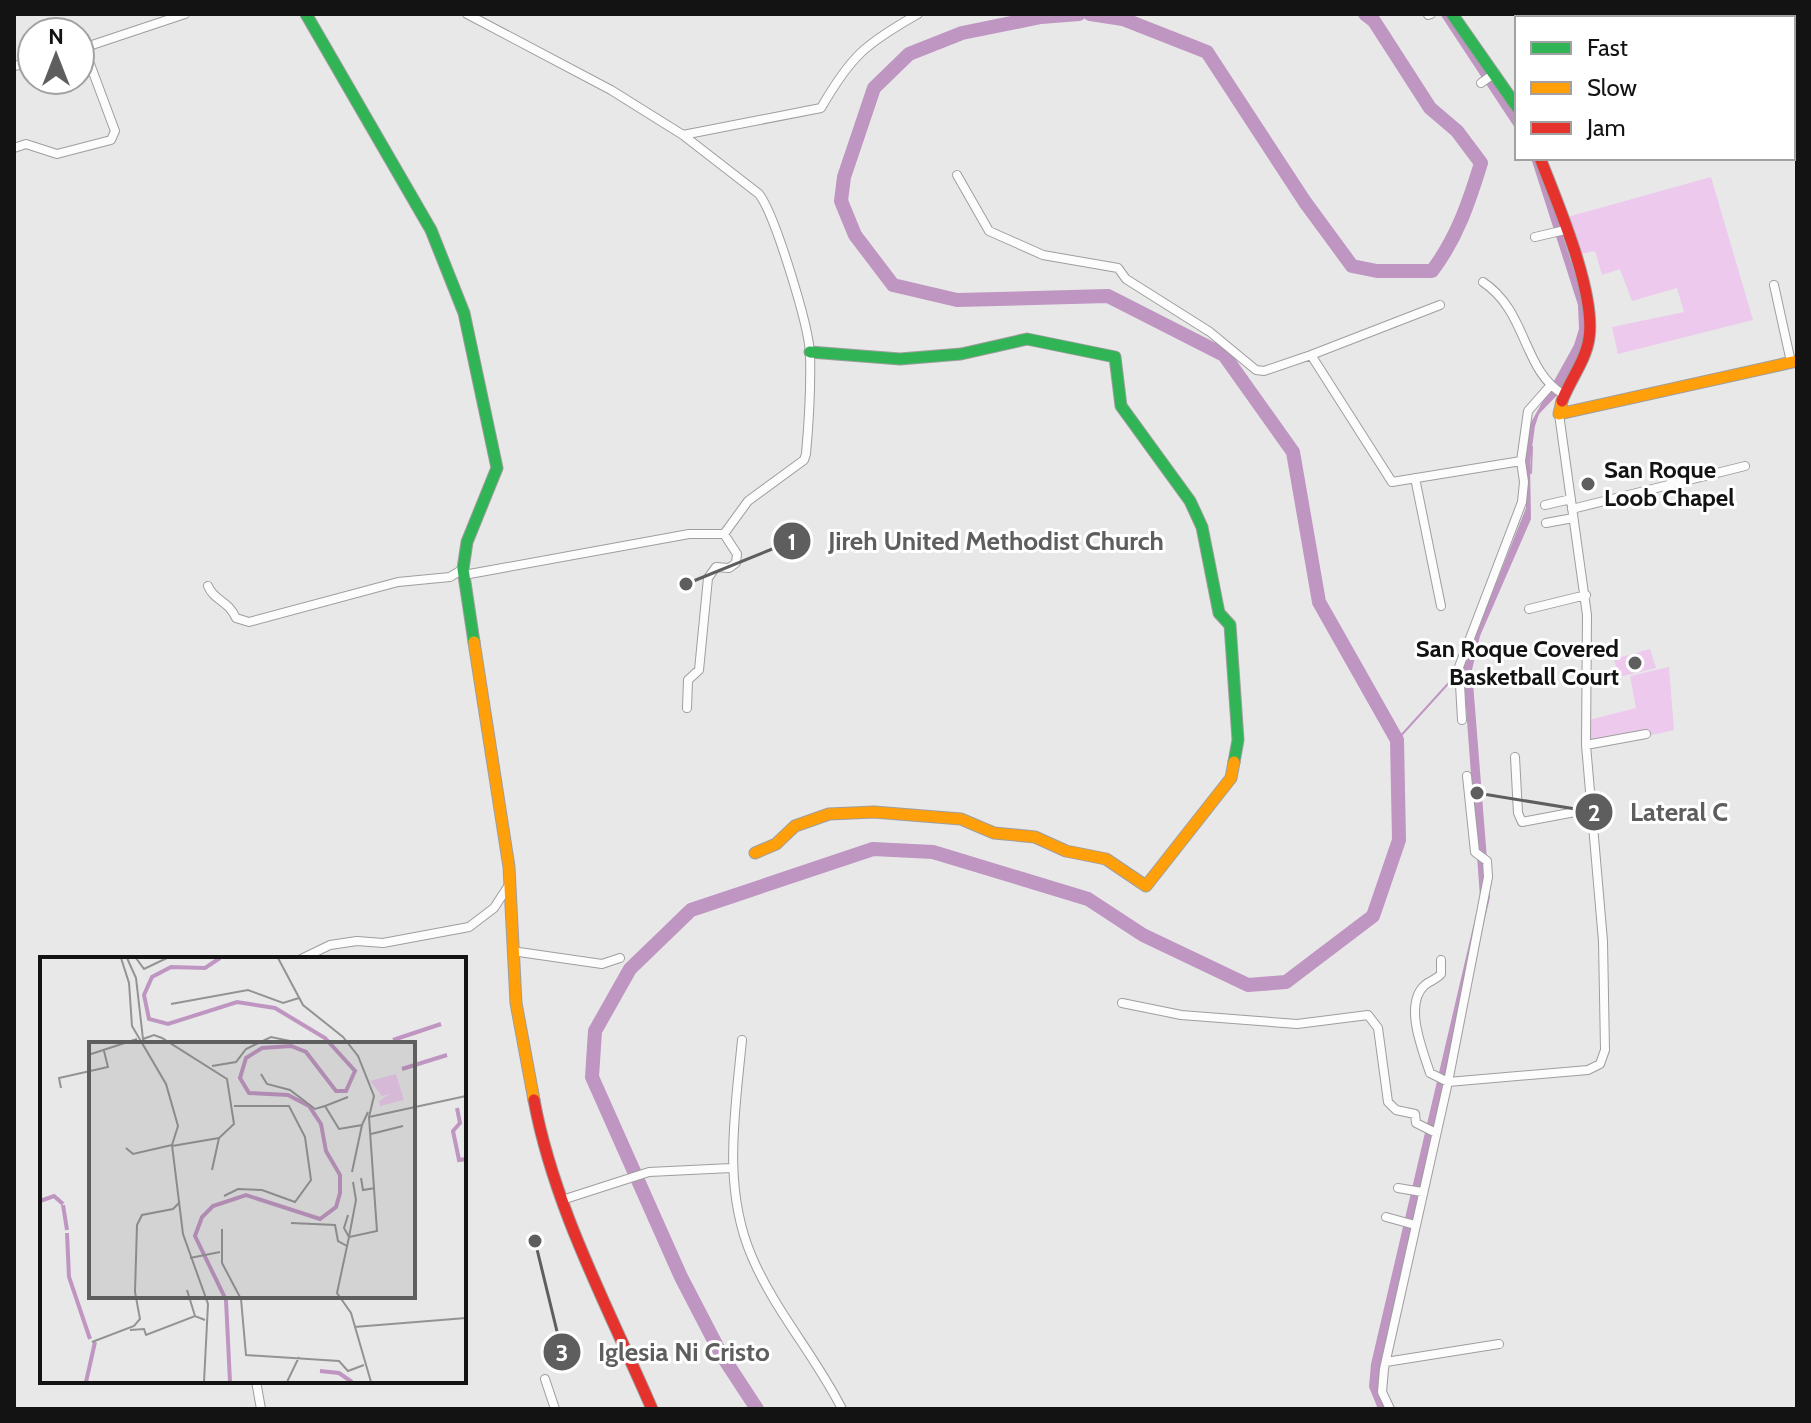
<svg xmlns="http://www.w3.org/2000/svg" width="1811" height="1423" font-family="Cabin,sans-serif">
	<rect width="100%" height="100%" fill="#e9e8e9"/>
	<path fill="#ecc9ed" d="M1711,177L1753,320L1618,354L1612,327L1684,312L1677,288L1632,301L1620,269L1602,275L1595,251L1576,255L1564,218Z
		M1650,649L1656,668L1619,677L1614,659Z
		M1669,667L1674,730L1589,749V720L1636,708L1630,676Z"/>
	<path fill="#bf95c2" d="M1440,14H1449L1517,112V131Z
		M1531,158H1538L1585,305L1586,338L1563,389L1539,414L1535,426L1530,462L1531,519L1480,636L1472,670L1490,897L1383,1354L1378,1393L1386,1409H1378L1369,1387L1371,1364L1480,897L1463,666L1526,508L1524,463L1529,426L1574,345L1579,329L1578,305Z"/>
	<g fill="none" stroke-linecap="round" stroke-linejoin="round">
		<path stroke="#bf95c2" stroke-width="2" d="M1793,132L1797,130
			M1531,473L1532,447
			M1471,685L1473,719
			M1397,740L1455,676"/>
		<path stroke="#bf95c2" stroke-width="14" d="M1090,14L1123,19L1207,52L1305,202L1352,266L1377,271H1432C1457,238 1469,202 1481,163L1457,131L1430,108L1374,21L1365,14
			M757,1409L721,1354L681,1277L592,1077L595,1031L630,969L691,910L873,849L933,852L1088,899L1143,935L1248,985L1286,982L1373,916L1399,840L1397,740L1319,602L1293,452L1224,355L1108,296L957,300L893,285L855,235L841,201L844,177L874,88L909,54L962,33L1041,17L1079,14"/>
		<g stroke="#9f9e9f" stroke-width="10">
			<path id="street" d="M467,14L611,90L683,135L759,194C775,215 809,326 810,354C811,387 809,421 806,454L804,460L748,501L724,534L737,554L736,563L729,568L716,567L708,578L699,670L688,680L687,708
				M1428,15L1431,14
				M80,49L185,14
				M14,66L32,62
				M1481,83L1495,73
				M683,135L821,108C851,56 865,44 918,14
				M14,148L26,144L57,154L111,140L115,131L84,48
				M957,175L989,231L1043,255L1118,268L1126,279L1210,332L1256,370L1264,371L1311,355
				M1535,237L1565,230
				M1483,282C1528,312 1522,370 1564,395
				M1774,285L1791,362
				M1440,305L1311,355L1392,482L1521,461L1528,411L1550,386
				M1415,478L1441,606
				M1545,505L1571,499
				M1572,509L1745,466
				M1546,523L1573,518
				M464,575L689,534H724
				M208,586C214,601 228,600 236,618L249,622L398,582L450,577L463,569
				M1529,609L1586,595
				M1462,720L1459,667L1522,502L1524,482L1521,461
				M1586,745L1646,734
				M1515,757L1518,813L1522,822L1591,809
				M512,951L602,964L620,958
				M301,959L330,945L357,941L383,943L469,927L494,908L509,885
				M1441,960V974C1436,980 1431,980 1425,985C1403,1004 1423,1051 1430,1073L1448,1082L1488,877L1487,861L1475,852L1467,776
				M1122,1003L1181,1015L1297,1024L1368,1015L1378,1028L1388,1102L1396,1110L1415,1114L1416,1123L1436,1133
				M742,1040C735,1113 722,1188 752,1257C775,1311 816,1357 842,1409
				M1398,1188L1422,1192
				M562,1200L649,1172L731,1168
				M1386,1217L1415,1225
				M1386,1362L1499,1344
				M545,1379L555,1409
				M256,1381L261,1409
				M1390,1409L1382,1392L1384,1369L1448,1082L1588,1070L1600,1064L1605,1050L1603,941L1586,745L1587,615L1559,414"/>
		</g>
		<g stroke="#9f9e9f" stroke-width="13">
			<path id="fast" d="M306,14L431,230L464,313L497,468L467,542L463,569L474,642
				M1452,14L1517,107
				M810,352L900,359L961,354L1027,339L1115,357L1121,406L1190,501L1202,527L1219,613L1230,625L1238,740L1234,762"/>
		</g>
		<g stroke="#9f9e9f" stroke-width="13">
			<path id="slow" d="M1562,401L1559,414L1797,361
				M474,642L509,867L516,1003L534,1100
				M755,853L776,844L795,826L829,814L874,812L961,819L994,833L1035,837L1066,851L1106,859L1146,886L1231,778L1234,762"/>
		</g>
		<g stroke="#9f9e9f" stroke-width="13">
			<path id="jam" d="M1540,158C1557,202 1596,292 1589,338C1586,360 1570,380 1562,401
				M534,1100C554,1208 609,1309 652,1409"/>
		</g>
		<use href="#street" stroke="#fcfcfc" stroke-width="8"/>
		<use href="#fast" stroke="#30b455" stroke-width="11"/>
		<use href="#slow" stroke="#ff9f0a" stroke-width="11"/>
		<use href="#jam" stroke="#e5322d" stroke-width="11"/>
	</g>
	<g fill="#5f5e5f" stroke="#fff" stroke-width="3">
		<circle cx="1588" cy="484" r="8"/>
		<circle cx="1635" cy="663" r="8"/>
	</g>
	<g text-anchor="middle" stroke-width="6" stroke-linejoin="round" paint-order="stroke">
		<g font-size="24" font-weight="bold" fill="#141314" stroke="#fff" text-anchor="start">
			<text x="1604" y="478">San Roque<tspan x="1604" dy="28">Loob Chapel</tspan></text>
			<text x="1619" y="657" text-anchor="end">San Roque Covered<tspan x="1619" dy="28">Basketball Court</tspan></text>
		</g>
	</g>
	<g transform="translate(40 957)">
		<rect width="426" height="426" fill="#e9e8e9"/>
		<path d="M356,117L364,143L340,149L339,144L350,137L342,139L330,124Z" fill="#ecc9ed"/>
		<path fill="none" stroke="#bf95c2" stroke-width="4" d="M180,1L165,11L131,10L112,20L104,38L109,62L128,67L197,45L235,51L285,81L315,114L306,134H296L266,95L251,89L222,91L206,101L200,121L209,136L248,138L269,149L281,167L286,194L300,218V236L296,250L280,262L206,238L173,249L162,260L155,279L186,343L190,425M353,83L401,67M362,112L407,98M417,151L420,166L413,174L419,203L426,202M0,244L14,239L23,247M23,248L27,273M27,276L29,320L50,382M280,414L299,416L312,425M46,425L55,385"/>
		<path fill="none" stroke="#949394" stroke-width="2" d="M81,1L89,26L92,69L126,127L138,169L132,188L143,277L168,347L164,425M87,1L96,21L103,82M96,1L104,12L127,1M238,1L263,48L303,80L318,99L334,139L329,160L337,274L309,280L297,336L311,356L331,425M131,47L208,33L243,46L259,41M104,87L103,82L114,78L122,81L187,122L194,167L179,181L172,213M48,98L97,82M172,109L196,105L206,92L231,80L250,84M221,117L227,127L250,133L275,152L285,149M21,131L19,121L68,110L64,94M308,140L285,149L299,172L322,168L328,155M329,160L426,139M331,177L363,169M132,189L179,181M86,191L93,197L132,188M312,215L322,168M321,221L323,233L335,231M184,239L198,232L222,233L255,245L271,223L265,180L249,149H194M308,258L304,271L309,280L316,243L313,225M251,266L295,268L298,284L307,289M182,272V306L201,342L206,398L299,404L308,414L324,408M150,301L180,295M147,333L155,359M314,370L426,361M90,373L104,372L106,378L155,359L165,363M52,385L94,369L100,362L95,335L97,268L102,258L133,252L140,245M247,425L259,400"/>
		<path fill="#5f5e5f" fill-opacity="0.15" stroke="#5f5e5f" stroke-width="4" d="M49,85H375V341H49Z"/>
		<rect width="426" height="426" fill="none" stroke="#141314" stroke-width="4"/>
	</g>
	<path fill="none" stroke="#5f5e5f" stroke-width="3" d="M686 584L792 541M1477 793L1594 812M535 1241L562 1352"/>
	<g fill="#5f5e5f" stroke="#fff" stroke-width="3">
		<circle cx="686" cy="584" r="8"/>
		<circle cx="1477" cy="793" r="8"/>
		<circle cx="535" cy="1241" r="8"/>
		<circle cx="792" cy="541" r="20"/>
		<circle cx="1594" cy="812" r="20"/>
		<circle cx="562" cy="1352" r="20"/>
	</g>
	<g font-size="24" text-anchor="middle" font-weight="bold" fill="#fff">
		<text x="792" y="550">1</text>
		<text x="1594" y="821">2</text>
		<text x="562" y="1361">3</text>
	</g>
	<g font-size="26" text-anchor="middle" font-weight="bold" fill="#5f5e5f" stroke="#fff" stroke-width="6" stroke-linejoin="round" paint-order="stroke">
		<text x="996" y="550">Jireh United Methodist Church</text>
		<text x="1679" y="821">Lateral C</text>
		<text x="684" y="1361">Iglesia Ni Cristo</text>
	</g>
	<rect width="1811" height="1423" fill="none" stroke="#141314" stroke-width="32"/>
	<rect x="1515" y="16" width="280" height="144" fill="#ffffff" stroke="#a1a1a1" stroke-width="2"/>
	<rect x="1531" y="42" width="40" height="12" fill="#30b455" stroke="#a1a1a1" stroke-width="2"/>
	<text x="1587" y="56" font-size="24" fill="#141314">Fast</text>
	<rect x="1531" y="82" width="40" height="12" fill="#ff9f0a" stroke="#a1a1a1" stroke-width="2"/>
	<text x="1587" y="96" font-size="24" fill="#141314">Slow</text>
	<rect x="1531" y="122" width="40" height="12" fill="#e5322d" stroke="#a1a1a1" stroke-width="2"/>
	<text x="1587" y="136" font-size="24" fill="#141314">Jam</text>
	<g transform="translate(56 56)"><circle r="38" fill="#ffffff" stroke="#a1a1a1" stroke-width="2"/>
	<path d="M0-6L14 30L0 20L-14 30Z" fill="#5f5e5f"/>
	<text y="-12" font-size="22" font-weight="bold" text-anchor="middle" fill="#141314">N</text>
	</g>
</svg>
